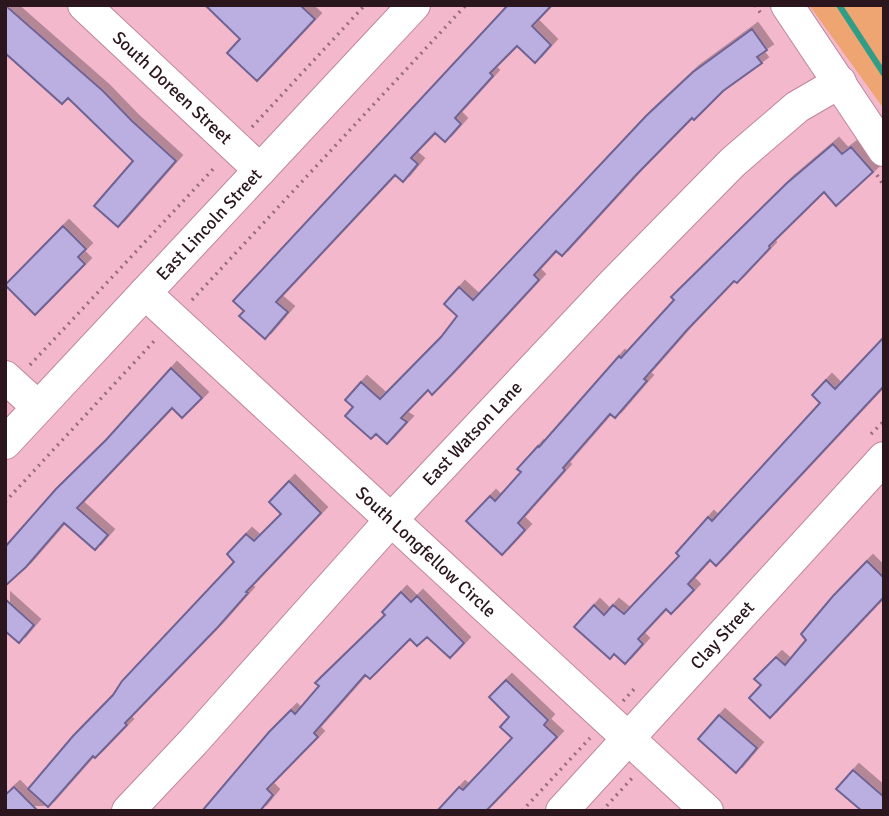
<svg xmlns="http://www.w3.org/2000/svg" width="889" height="816" font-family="Signika,sans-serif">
	<defs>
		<filter id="shadow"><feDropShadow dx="6" dy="-6" stdDeviation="0" flood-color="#0004"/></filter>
	</defs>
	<rect width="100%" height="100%" fill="#f4b8cd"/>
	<path fill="#eea571" d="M809,5H884V109Z"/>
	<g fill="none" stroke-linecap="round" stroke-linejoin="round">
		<path stroke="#329d86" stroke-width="6" d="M839,5L884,74"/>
	</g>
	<path fill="#bbafe2" stroke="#706392" stroke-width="2" filter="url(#shadow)" d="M5,5L103,91L132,121L176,161L118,227L94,206L133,161L68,98L62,104L5,53Z
		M205,5H300L315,19L257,81L227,53L240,39Z
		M508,5H552L532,26L551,45L535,63L517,46L490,73L493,76L455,118L461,124L445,142L435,133L411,158L418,164L403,182L395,175L276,302L288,312L265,339L239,316L244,311L233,301Z
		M752,29L767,50L757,57L762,63L723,91L694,120L692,118L637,174L562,256L556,251L534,275L539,280L455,371L432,395L428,390L401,418L407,422L387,444L376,434L371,439L345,416L353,407L345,400L361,382L380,399L441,337L457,316L444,304L459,287L473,300L646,116L693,72Z
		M833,144L842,154L851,147L873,172L836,206L824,192L769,246L770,248L737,283L734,281L687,330L644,379L647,381L615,418L610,414L563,468L565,470L518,523L525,530L502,555L466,521L490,496L495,501L521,472L517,469L538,446L539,447L619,356L621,358L674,300L671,297L787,183Z
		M63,226L86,249L78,257L85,264L35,315L5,285Z
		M884,337V386L716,566L710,560L688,584L694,590L671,614L666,609L638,639L643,644L625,664L614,654L610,659L574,627L594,605L604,615L613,605L624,614L679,556L676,553L708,517L712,521L820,403L812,395L826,380L835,389Z
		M171,368L202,398L182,418L172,408L77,508L108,535L95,550L64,523L26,567L5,586V547L56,489L106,440Z
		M289,481L321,513L246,592L248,593L218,627L125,723L127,725L95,758L93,756L48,807L28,789L73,736L113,695L122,681L234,562L227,554L246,534L254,541L281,514L269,502Z
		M867,561L884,578V597L770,718L749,698L761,685L754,679L776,657L785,665L806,640L801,634L833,596Z
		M401,592L411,602L417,596L464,643L450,658L427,637L417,646L410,639L370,679L365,675L314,733L318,737L267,789L273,795L260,811H202L269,732L291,710L295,714L319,686L315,683L385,615L382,612Z
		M5,599L34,625L19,643L5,631Z
		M506,680L548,720L544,725L557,737L486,811H437L459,787L463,790L512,738L500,727L509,717L489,697Z
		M719,715L757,748L736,773L698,739Z
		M853,770L884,797V811H862L836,789Z
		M14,787L38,811H5V795Z"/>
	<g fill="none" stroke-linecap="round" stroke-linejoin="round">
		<g stroke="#be869a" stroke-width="34">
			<g id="minor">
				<path id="s1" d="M84,5L260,170"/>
				<path d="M787,5L884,150"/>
				<path id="s2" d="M145,293L707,811"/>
				<path d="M5,377L38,407"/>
				<path id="s3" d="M5,443L414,5"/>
				<path id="s4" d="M128,811L193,742L391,520L613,284L733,162L797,107L840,82"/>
				<path id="s5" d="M562,811L884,458"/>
			</g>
		</g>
		<path stroke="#976d7c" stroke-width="3.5" stroke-dasharray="2 5" stroke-linecap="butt" d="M755,5L762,15
			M252,127L365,5
			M877,175L884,186
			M192,300L466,5
			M30,365L216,166
			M871,434L884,421
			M5,502L156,339
			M623,701L637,686
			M522,811L590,738
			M602,811L634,776"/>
		<use href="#minor" stroke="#fff" stroke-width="32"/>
	</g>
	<g text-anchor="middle" stroke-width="7" stroke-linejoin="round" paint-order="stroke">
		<g font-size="18" fill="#2b161e" stroke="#f4b8cd">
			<text dy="6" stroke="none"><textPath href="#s1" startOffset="121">South Doreen Street</textPath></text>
			<text dy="6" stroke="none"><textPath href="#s3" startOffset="299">East Lincoln Street</textPath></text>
			<text dy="6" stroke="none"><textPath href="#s4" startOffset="511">East Watson Lane</textPath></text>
			<text dy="6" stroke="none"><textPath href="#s2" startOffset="382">South Longfellow Circle</textPath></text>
			<text dy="6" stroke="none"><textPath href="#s5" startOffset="238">Clay Street</textPath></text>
		</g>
	</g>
	<rect width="889" height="816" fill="none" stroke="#2b161e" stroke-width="14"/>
</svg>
